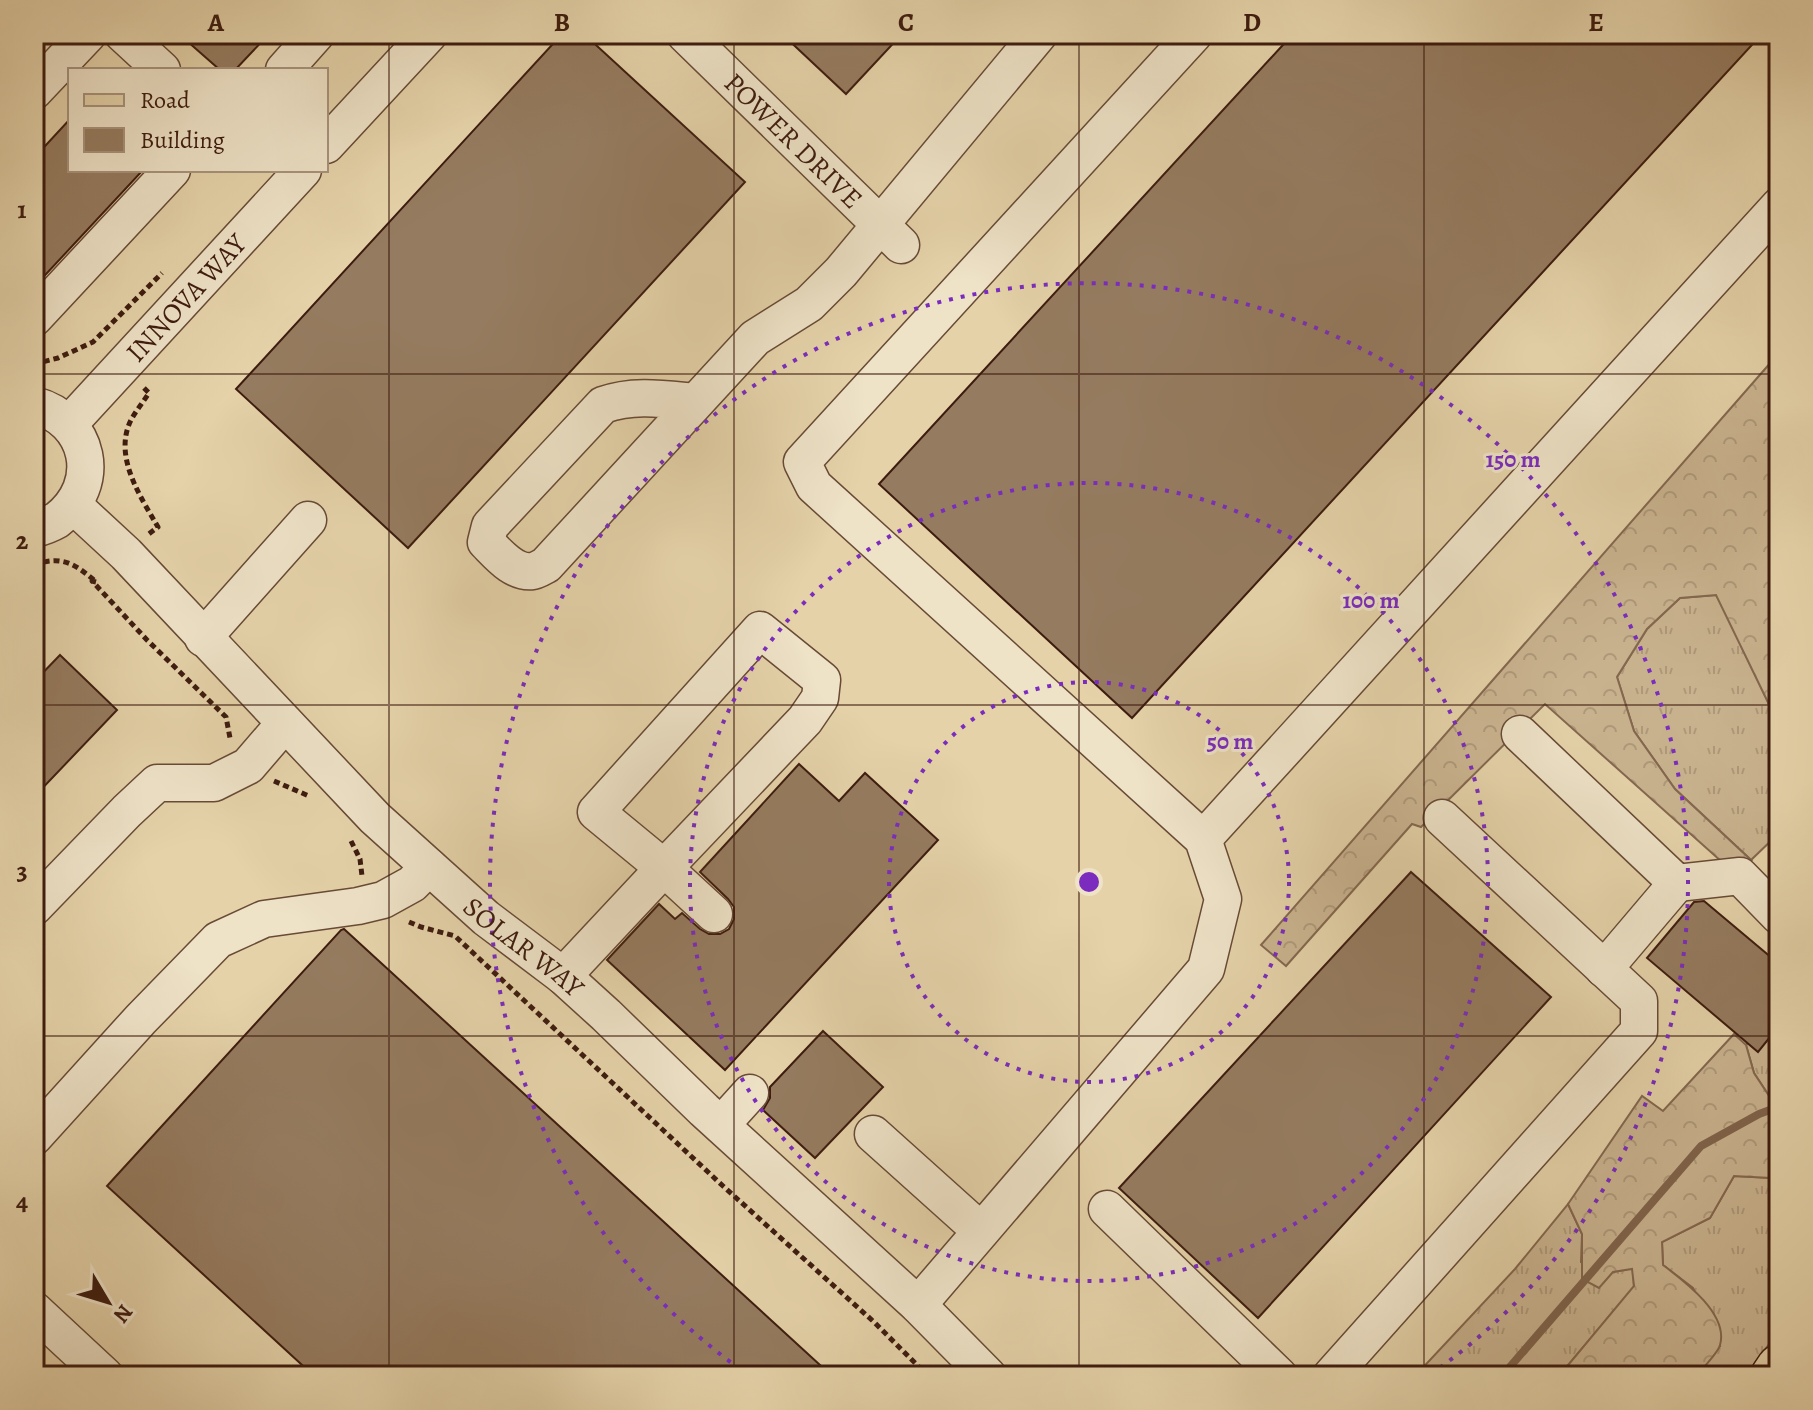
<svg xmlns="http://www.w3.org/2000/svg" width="1813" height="1410" font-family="Alegreya,serif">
	<defs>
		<pattern id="grass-tufts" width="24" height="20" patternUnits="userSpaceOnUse" patternTransform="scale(2)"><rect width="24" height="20" fill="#c9b38f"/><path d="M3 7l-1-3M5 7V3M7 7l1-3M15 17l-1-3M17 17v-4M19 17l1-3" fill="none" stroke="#ae997a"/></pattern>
		<pattern id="forest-crowns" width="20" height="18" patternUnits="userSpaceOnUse" patternTransform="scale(2)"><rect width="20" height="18" fill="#c9b38f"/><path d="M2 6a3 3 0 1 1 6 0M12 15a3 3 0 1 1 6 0" fill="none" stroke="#ae997a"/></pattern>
	</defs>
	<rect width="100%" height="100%" fill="#e5d2a9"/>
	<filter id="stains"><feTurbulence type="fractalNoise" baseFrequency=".0025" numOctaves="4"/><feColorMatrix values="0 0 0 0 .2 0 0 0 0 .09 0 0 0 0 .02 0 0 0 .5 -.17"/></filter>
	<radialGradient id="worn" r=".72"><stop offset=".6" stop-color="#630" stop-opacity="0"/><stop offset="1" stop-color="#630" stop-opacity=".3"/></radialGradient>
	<path fill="url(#grass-tufts)" stroke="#84684f" stroke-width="2" d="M1717,595L1779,725V833L1751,860L1675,789L1634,731L1617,677L1647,629L1680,598Z
		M1779,1010V1111L1754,1073L1746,1045Z
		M1779,1167V1331L1745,1376H1696L1720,1346L1693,1288L1663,1265L1662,1242L1710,1218L1734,1176L1771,1178Z
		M1568,1204L1582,1234L1581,1262L1613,1272L1633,1268L1634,1287L1559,1376H1415L1515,1269Z"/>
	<path fill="url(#forest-crowns)" stroke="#84684f" stroke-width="2" d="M1779,353V725L1716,595L1680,598L1647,629L1617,677L1634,731L1675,789L1751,860L1722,862L1545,704L1421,827L1412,824L1286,966L1261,945Z
		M1734,1034L1746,1045L1754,1073L1779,1111V1167L1771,1178L1734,1176L1710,1218L1662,1242L1663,1265C1684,1281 1729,1314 1720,1345C1718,1353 1702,1369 1696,1376H1559L1634,1286L1632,1269L1613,1272L1599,1288L1582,1279V1234L1568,1204L1642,1096L1663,1111Z"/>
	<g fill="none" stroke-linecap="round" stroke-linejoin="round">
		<path stroke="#80644c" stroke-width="8" d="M1502,1376L1701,1146L1759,1114L1778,1107"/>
	</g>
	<path fill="#957b5f" stroke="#3e1c0f" stroke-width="2" d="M179,34H269L235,70H220Z
		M562,34H584L745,182L408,548L236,389Z
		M782,34H902L846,94Z
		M1293,34H1762L1132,718L879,484Z
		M70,119V170H143L34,287V158Z
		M60,655L117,710L34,797V682Z
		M799,764L839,801L865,773L938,840L725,1070L607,960L659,904L675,919L682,913L700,929L709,934H720L729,929L734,919V907L728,899L700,872Z
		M1411,872L1551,997L1258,1318L1119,1188Z
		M1704,901L1779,964V1026L1758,1052L1647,958L1694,902Z
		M344,929L832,1376H314L107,1186L341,930Z
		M823,1031L883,1087L815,1158L763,1110L770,1098V1087Z"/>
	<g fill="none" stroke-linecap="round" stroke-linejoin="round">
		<g stroke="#684a36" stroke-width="39">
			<g id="minor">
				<path d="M123,34L162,70"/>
				<path id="s1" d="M685,34L901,245"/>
				<path d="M284,70L316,34"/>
				<path d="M34,91L88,34"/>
				<path d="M326,145L429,34"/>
				<path d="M34,318L172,170"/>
				<path d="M696,402C664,399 634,394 603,405L490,526L486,542C498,554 514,574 533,571C536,571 544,566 546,565L755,338L809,304L841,272L1039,34"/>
				<path d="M34,405C90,420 104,484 57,520C50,524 42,527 34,529"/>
				<path id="s2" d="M69,424L303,170"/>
				<path id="s3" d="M73,505L126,554L375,818L486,918L563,976L606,1015L704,1110L918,1305L988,1376"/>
				<path d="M760,630L822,680L820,698L805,720L664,868L596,812Z"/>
				<path d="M203,638L308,520"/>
				<path d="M1520,734L1677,883L1740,876L1779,916"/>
				<path d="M1203,839L1779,206"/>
				<path d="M34,907L127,811L157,783H214L248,766L285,723"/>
				<path d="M1604,969L1677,883"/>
				<path d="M563,976L664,868L714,914"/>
				<path d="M721,1125L750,1093"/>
				<path d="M873,1134L981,1231"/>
				<path d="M34,1137L141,1019L218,940L264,919L358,906L383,900L412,884L429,867"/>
				<path d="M1107,1209L1279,1376"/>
				<path d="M918,1305L1206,969L1223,899L1203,839L814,486L802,462L1194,34"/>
				<path d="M34,1310L105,1376"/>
				<path d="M1331,1376L1639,1031V1001L1442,818"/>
			</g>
		</g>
		<g stroke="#3e1c0f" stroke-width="47">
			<path id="major" d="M1773,1376L1779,1367"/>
		</g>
		<path stroke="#3e1c0f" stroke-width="5" stroke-dasharray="6 4" stroke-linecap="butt" d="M34,364L58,358L93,342L162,273
			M144,388L149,393C143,402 136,411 131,420C113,456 140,496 158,527L146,536
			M34,565C61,555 74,563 95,581
			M96,582L92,581L147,640L226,717L230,738
			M274,781L309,796
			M351,841L360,859L362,876
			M409,922L421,927L455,936L723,1186L874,1322L928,1376"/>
		<use href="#minor" stroke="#eee2c7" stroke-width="36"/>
		<use href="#major" stroke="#e5d2a9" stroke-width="44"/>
	</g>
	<path fill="none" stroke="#3e1c0f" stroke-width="2" stroke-opacity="0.55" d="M389,34V1376M734,34V1376M1079,34V1376M1424,34V1376M34,374H1779M34,705H1779M34,1036H1779"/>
	<g fill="none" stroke="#7b2cbf" stroke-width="4" stroke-dasharray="4 8">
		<circle cx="1089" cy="882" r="200"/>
		<circle cx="1089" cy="882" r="399"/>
		<path d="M750 1376A599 599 0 1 1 1428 1376"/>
	</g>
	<g text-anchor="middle" stroke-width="6" stroke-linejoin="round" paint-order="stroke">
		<g font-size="28" fill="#3e1c0f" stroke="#eee2c7">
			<text dy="10" stroke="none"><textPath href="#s1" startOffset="152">POWER DRIVE</textPath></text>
			<text dy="10" stroke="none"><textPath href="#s2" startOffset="172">INNOVA WAY</textPath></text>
			<text dy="10" stroke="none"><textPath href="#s3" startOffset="632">SOLAR WAY</textPath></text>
		</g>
	</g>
	<circle cx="1089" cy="882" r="12" fill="#7b2cbf" stroke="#eee2c7" stroke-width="4"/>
	<g font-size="24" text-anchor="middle" font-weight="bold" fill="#7b2cbf" stroke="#eee2c7" stroke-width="6" stroke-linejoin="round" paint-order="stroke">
		<text x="1513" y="467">150 m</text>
		<text x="1371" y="608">100 m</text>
		<text x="1230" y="749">50 m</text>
	</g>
	<rect width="1813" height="1410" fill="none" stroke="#e5d2a9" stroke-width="88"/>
	<rect x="68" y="68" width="260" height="104" fill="#eee2c7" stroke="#a8937d" stroke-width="2"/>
	<rect x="84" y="94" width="40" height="12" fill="#e5d2a9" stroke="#a8937d" stroke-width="2"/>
	<text x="140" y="108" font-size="24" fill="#3e1c0f">Road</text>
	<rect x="84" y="128" width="40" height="24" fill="#957b5f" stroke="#a8937d" stroke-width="2"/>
	<text x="140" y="148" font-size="24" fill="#3e1c0f">Building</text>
	<g transform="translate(108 1302) rotate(128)" stroke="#eee2c7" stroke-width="6" paint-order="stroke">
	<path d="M0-6L14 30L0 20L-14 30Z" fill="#3e1c0f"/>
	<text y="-12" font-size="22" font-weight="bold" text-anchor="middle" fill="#3e1c0f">N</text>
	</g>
	<rect x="44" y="44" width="1725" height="1322" fill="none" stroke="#3e1c0f" stroke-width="3"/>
	<g font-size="26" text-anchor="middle" font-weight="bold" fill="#3e1c0f">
		<text x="216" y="31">A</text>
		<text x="562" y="31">B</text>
		<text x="906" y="31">C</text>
		<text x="1252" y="31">D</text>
		<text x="1596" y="31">E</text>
		<text x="22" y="218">1</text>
		<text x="22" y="549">2</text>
		<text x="22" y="879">3</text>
		<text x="22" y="1210">4</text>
	</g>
	<rect width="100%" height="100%" filter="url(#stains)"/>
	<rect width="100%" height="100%" fill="url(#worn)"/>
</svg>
